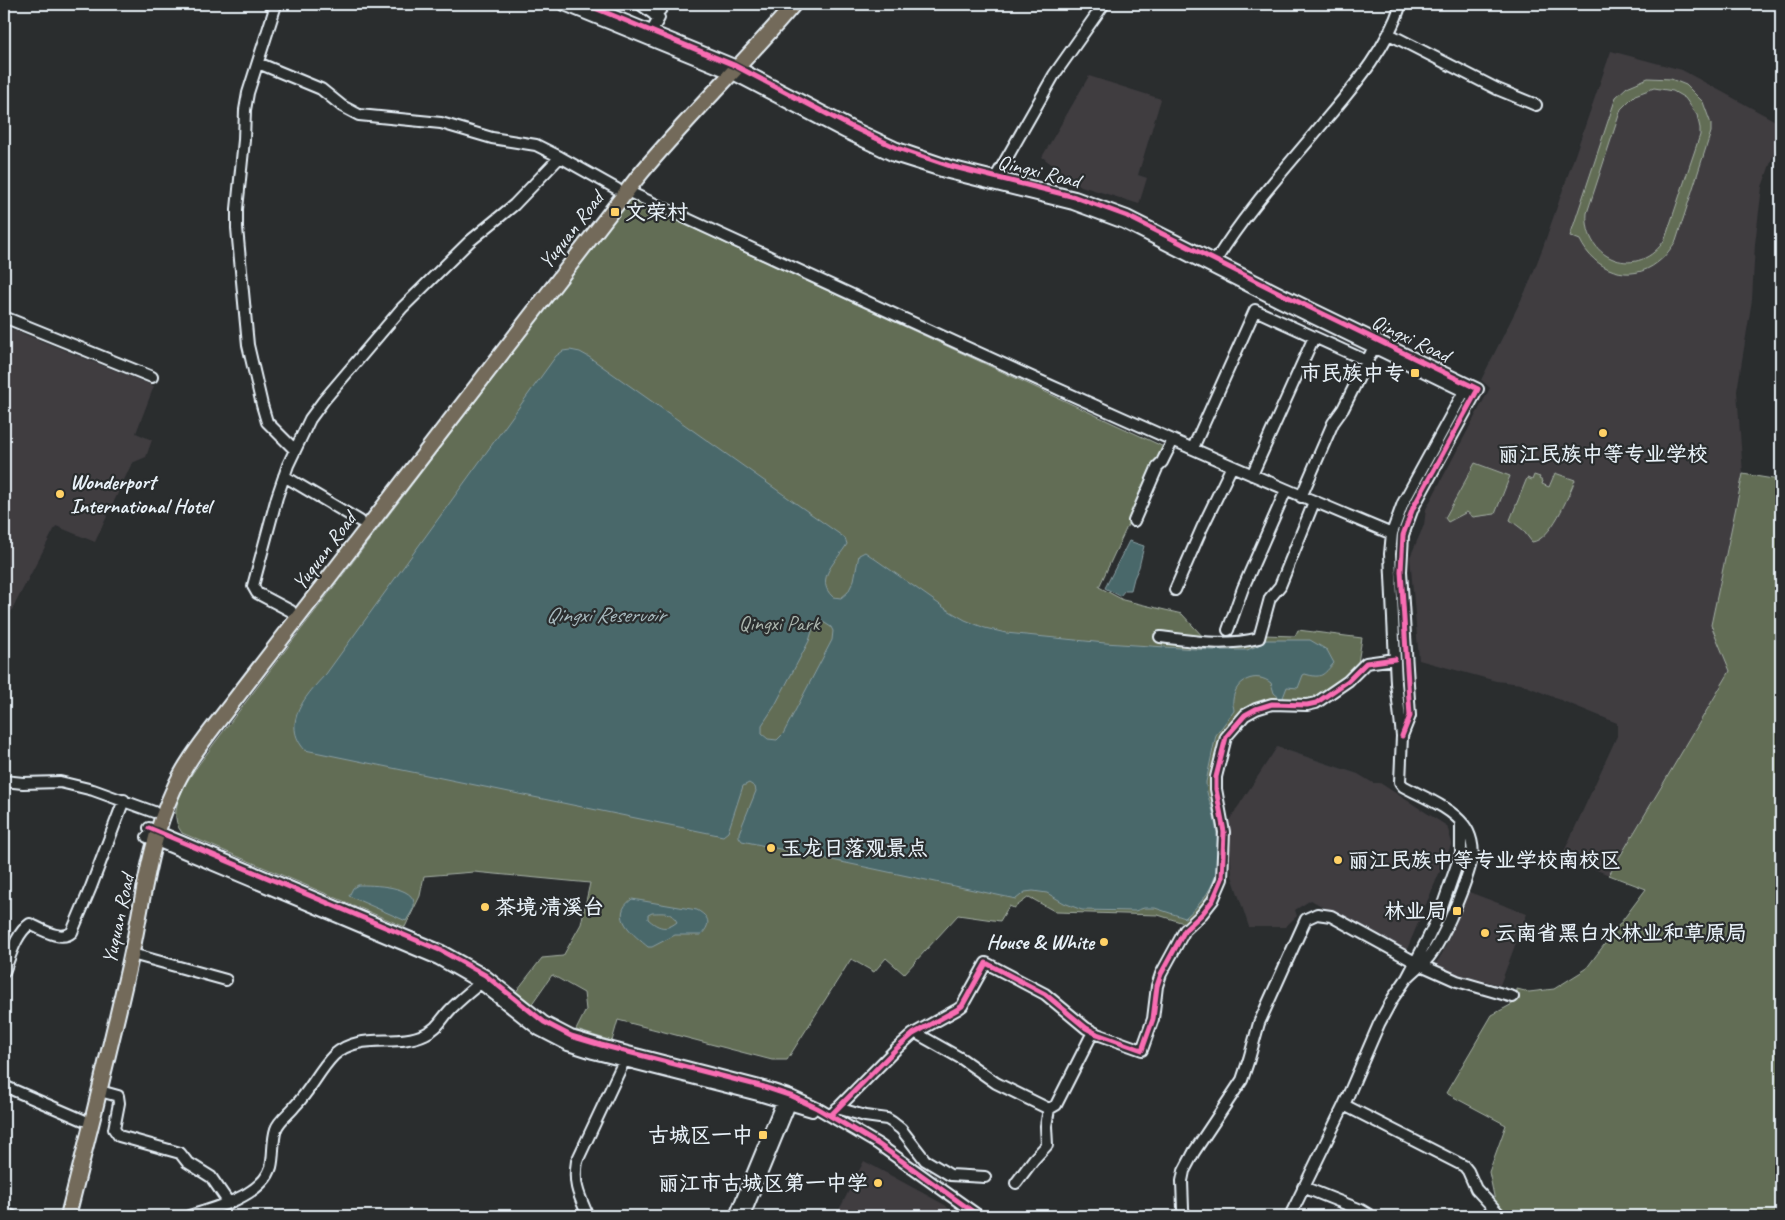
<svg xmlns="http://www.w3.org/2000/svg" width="1785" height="1220" font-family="Caveat,'LXGW WenKai TC',sans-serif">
	<rect width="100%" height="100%" fill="#2a2d2e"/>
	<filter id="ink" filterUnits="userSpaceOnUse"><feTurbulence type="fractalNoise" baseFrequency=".02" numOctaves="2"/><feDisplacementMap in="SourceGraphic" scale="10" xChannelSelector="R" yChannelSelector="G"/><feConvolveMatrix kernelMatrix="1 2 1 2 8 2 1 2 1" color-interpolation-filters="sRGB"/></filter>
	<g filter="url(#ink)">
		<path fill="#3f3c40" d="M1611,51L1682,70L1781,124V134L1762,187L1755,244L1752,300L1737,391L1743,474L1711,625L1730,671L1609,875L1562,856L1617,736V723L1521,684L1496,681L1419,660L1410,557L1424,525L1426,509L1490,388L1481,380L1528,286L1543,247Z
			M1089,76L1161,99L1138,175L1147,178L1139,204L1081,186L1042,157Z
			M4,326L154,386L136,433L152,440L146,457L132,463L95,542L56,526L4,625Z
			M1277,747L1358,774L1373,783H1380L1447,826L1452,843L1405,954L1311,900L1295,910L1297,916L1285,927H1249L1232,876L1228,822Z
			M1469,892L1527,914L1500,985L1447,972L1435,965L1443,952Z
			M864,1161L945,1205L956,1216H836Z"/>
		<path fill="#626d54" stroke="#a5afa6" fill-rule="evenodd" d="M1648,78L1671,79L1686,85L1703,102L1711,124V132L1676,241C1671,248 1666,256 1658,262C1630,285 1594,270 1580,240L1570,236L1616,97L1627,87ZM1654,88L1673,91L1685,98L1697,115L1700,128V135L1665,239C1640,281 1583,261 1587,213L1621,109L1635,95Z
			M630,199L1164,447L1099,587L1123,600L1182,614L1205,639L1264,635L1295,636L1298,630L1362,638L1358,663L1340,683L1314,700L1268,703L1220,742V870L1208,901L1187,924L1158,915L1056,912L1029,897L1014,908L1009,906L1000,921L958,915L904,974L886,958L874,972L851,959L787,1060H772L618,1020L612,1041L576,1030L586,1010L584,993L552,975L531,1005L515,993L542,958L563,956L581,924L590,883L474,872L424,876L420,896L405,927L182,833C161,806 198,767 213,745Z
			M1475,463L1510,476L1495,514L1473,517L1467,512L1448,522L1445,518Z
			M1555,473L1575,480C1568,497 1551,540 1532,542L1522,529L1510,520L1527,478L1532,480L1534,475L1540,477L1539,479L1543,481L1542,484L1549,487Z
			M1743,474L1773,479H1781V1216H1510L1495,1201L1489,1172L1506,1125L1446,1093L1492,1015L1516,1002L1517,989L1529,992L1554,989L1586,969L1646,889L1609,875L1730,671L1711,625Z"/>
		<path fill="#49676a" stroke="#899ea3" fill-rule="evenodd" d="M570,350L580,352L589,357L845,538L847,544C838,560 813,579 833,597L841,598L848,592L854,580L859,555L865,552L946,609L965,620L985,628L1006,633L1105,643L1211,650H1247L1257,646L1266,640H1310L1327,650L1334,663C1323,675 1322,679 1305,674L1303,675L1298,688L1287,687L1282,700L1274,693L1271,683C1256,671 1235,680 1233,700C1232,704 1234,707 1234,711L1216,735L1206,782C1206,792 1209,799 1212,808C1223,856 1224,884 1185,918L1155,908H1144L1135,911L1082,910L1064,903L1047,893L1033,891L1025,892L1016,899L742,841L739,837V833L756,791L755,787L749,783L743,786L728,832L723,836L305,750C280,723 307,694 326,674L556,356L563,351ZM819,622H823L831,627L833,631L832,640L783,734L777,740L768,739L762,734V725L774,707L809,641L813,628Z
			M1129,541L1144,546L1139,567L1134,578L1131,590H1125L1120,596L1105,588Z
			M358,885C371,885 417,885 414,906C413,911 408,917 406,921L349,896L353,888Z
			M632,899L697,910C709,917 712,923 701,935H675L652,947H648C634,935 608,916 632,899ZM652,913C664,913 671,911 677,922C666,931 658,928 648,919V915Z"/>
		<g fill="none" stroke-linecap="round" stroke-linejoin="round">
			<g stroke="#e8f1f8" stroke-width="14">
				<path id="minor" d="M269,4L275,8L248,93L245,110L244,140L237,209V228L248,345L262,405L267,422L295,450
					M562,4L731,73L846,133L894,156L948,173L1073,204L1124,223L1278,301L1474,396
					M585,4L734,65L850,126L897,148L950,166L1075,197L1127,216L1282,294L1478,389L1413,508L1403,535L1401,571L1410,716L1402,736
					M640,4L659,18L652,31
					M655,16L665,4
					M1389,34L1497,89L1536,105
					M258,63L321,89L342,106L359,115L441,123L492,138L536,145L560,157L617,189
					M996,177L1054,75L1104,4
					M627,191C881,308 1134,427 1392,534
					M1216,260C1247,210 1287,167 1324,122C1355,85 1386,50 1401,4
					M4,317L152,377
					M1193,448L1255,310L1367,361
					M1252,475L1314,337
					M284,476L360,521
					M1301,497L1333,423L1343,409L1374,347
					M1134,521L1158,466L1162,462L1173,440
					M1175,590L1202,528L1232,466
					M291,611L257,593L253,586L277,497L288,465L310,419L324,400L402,308L470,241L514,205L560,157
					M1228,630L1243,588L1286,490
					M1160,637C1195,641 1224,647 1259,638L1270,598L1280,586L1314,502
					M4,781L23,783L60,782L93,790L154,812
					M149,828L442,951L485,975L544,1022L571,1036L601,1045L764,1087L791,1096L817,1108L878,1144L979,1216
					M147,837L438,959L480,983L539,1030L568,1045L593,1053L762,1096L812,1111
					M132,954L226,980
					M1421,965L1457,981L1513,997
					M4,972C10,957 16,933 30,924C41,929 61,942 72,932L91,887L124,800
					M1407,978C1414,971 1423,964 1429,957C1444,938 1467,882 1472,858C1474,848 1471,834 1464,825C1450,807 1423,797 1403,786L1400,782L1402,736L1396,683L1390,554L1392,533L1403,503L1467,386
					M916,1033L962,1059L996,1083L1049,1109
					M4,1086L83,1120
					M100,1091L118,1096L119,1103L114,1129L119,1136L180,1153L187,1162L211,1177L229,1203
					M1344,1105L1464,1166L1468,1171L1476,1189L1501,1216
					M837,1108L865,1116L887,1119L892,1122L901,1129L925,1160L950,1175L985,1177
					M831,1115L895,1050L913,1034L958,1009L962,1006L986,963L1045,994L1086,1028L1097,1034L1142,1050L1153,1019L1157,986L1161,974L1185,930L1202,914L1213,900L1222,879L1224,832L1216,789V777L1226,737L1245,715L1256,709L1272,704L1307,705L1316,703L1348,681L1366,663L1395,659
					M1016,1183L1034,1159L1047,1145L1046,1126L1049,1109L1056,1105L1093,1032
					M1303,1187L1361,1210L1371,1216
					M4,1214L12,1216
					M189,1216C214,1209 263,1195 271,1167C274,1155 272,1141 276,1129C279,1120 289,1114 295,1106C310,1091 319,1070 334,1055C360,1031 396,1048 425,1034C438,1028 440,1021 449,1011C458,1001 470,992 480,983
					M588,1216C579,1195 573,1185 577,1161L624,1061
					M735,1216L784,1097
					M744,1216L792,1099
					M1185,1216L1183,1209L1182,1181L1184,1171L1194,1152L1242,1080L1249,1059L1259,1023L1306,919L1317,914L1331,916L1415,962
					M1290,1216L1344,1105L1379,1024L1393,998L1407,978L1428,938L1440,913L1461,853V822"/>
			</g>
			<g stroke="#e8f1f8" stroke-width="18">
				<path id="major" d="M68,1216C89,1135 109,1053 128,970C142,911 147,847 173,791C183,767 200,745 216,724L637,178C687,117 744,64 794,4"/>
			</g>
			<use href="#minor" stroke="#2a2d2e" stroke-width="10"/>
			<use href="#major" stroke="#736b5a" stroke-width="14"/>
			<g stroke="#2a2d2e" stroke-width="8">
				<path id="cycleway" d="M585,4L734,65L850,126L897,148L950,166L1075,197L1127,216L1282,294L1478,389L1413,508L1403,535L1401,571L1410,716L1402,736
					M149,828L442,951L485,975L544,1022L571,1036L601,1045L764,1087L791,1096L817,1108L878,1144L979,1216
					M831,1115L895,1050L913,1034L958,1009L962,1006L986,963L1045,994L1086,1028L1097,1034L1142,1050L1153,1019L1157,986L1161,974L1185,930L1202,914L1213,900L1222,879L1224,832L1216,789V777L1226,737L1245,715L1256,709L1272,704L1307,705L1316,703L1348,681L1366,663L1395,659"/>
			</g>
			<use href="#cycleway" stroke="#f96db3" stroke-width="5"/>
		</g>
	</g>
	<g fill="#ffd166" stroke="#2a2d2e" stroke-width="2">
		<rect x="610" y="207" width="10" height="10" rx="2.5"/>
		<rect x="1410" y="368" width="10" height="10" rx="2.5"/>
		<circle cx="1603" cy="433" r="5"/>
		<circle cx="60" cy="494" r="5"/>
		<circle cx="771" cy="848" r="5"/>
		<circle cx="1338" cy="860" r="5"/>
		<circle cx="485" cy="907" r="5"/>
		<rect x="1452" y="906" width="10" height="10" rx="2.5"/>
		<circle cx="1485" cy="933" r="5"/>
		<circle cx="1104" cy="942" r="5"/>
		<rect x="758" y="1130" width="10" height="10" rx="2.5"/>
		<circle cx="878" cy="1183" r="5"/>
	</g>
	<g text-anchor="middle" stroke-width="4.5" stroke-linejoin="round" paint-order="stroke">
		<g font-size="21" fill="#e8f1f8" stroke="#2a2d2e">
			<text transform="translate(1039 171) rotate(14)" y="7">Qingxi Road</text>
			<text transform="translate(571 230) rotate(-52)" y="7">Yuquan Road</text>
			<text transform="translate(1411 338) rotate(26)" y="7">Qingxi Road</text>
			<text transform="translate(324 551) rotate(-53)" y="7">Yuquan Road</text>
			<text transform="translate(118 919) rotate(-78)" y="7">Yuquan Road</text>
		</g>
		<g font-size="21" font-weight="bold" fill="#e8f1f8" stroke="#2a2d2e" text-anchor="start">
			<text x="625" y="219">文荣村</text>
			<text x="1405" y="380" text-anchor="end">市民族中专</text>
			<text x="1603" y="461" text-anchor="middle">丽江民族中等专业学校</text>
			<text x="70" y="489">Wonderport<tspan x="70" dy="24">International Hotel</tspan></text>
			<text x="781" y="855">玉龙日落观景点</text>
			<text x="1348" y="867">丽江民族中等专业学校南校区</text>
			<text x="495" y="914">茶境·清溪台</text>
			<text x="1447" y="918" text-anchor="end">林业局</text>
			<text x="1495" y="940">云南省黑白水林业和草原局</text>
			<text x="1094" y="949" text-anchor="end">House &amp; White</text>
			<text x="753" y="1142" text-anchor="end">古城区一中</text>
			<text x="868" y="1190" text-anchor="end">丽江市古城区第一中学</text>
		</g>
		<g font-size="21" fill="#acb6ae" stroke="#2a2d2e">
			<text x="779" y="630">Qingxi Park</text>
		</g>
		<g font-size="22" font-style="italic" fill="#a8babf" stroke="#2a2d2e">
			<text x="605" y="622">Qingxi Reservoir</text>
		</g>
	</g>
	<rect width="1785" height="1220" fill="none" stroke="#2a2d2e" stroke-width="20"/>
	<rect x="10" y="10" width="1765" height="1200" fill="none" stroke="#e8f1f8" stroke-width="2" filter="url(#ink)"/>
</svg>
